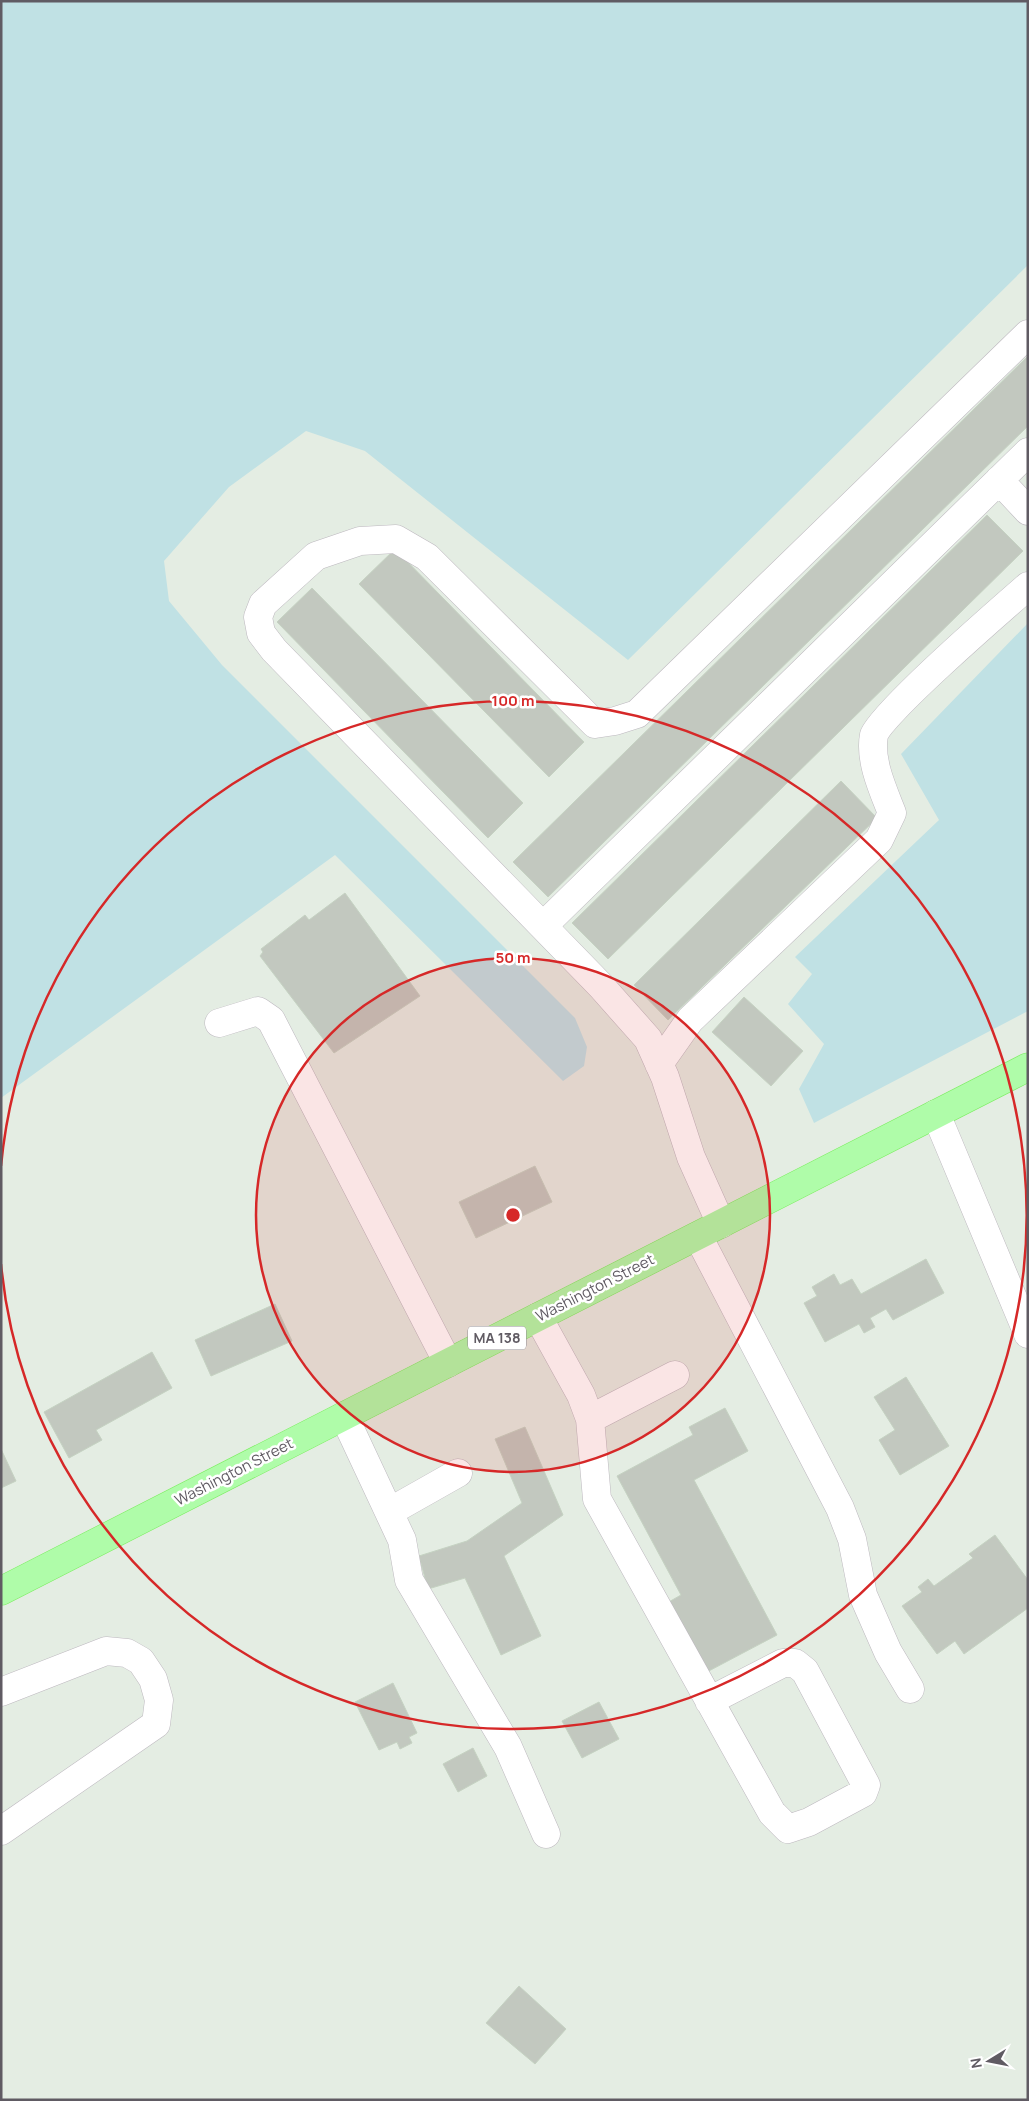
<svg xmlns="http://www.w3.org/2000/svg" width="1029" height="2101" font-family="Manrope,sans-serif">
	<rect width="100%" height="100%" fill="#e4ede3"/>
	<path fill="#c0e1e4" d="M1,1H1028V265L628,660L365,451L306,431L229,487L164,561L169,601L222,665L575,1018L587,1047L584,1066L563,1081L335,855L1,1098Z
		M1028,623V1011L814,1123L799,1089L824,1044L788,1004L812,974L795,957L939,820L901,754Z"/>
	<path fill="#c2c8bf" stroke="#c5d2c2" d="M1028,356V426L548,897L513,862Z
		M987,515L1023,551L608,959L572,923Z
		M395,549L584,742L549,777L359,584Z
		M312,588L523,803L488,838L277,622Z
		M841,781L877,818L668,1020L634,985Z
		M345,893L420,996L334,1053L260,956L263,952L261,949L305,915L309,920Z
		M744,997L803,1051L771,1086L712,1032Z
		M535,1166L552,1202L476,1238L459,1202Z
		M926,1259L944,1293L893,1320L886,1309L870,1318L875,1327L864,1333L859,1324L825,1342L804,1303L817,1296L812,1287L834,1274L840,1285L852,1279L861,1294Z
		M275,1304L292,1341L211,1376L195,1340Z
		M152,1352L172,1388L96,1430L102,1440L69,1458L44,1412Z
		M906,1377L949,1446L900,1475L879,1440L895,1430L874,1397Z
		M725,1408L748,1451L694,1480L777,1635L705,1673L667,1603L681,1595L617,1476L693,1435L689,1427Z
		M525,1427L563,1515L504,1556L541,1636L501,1655L465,1578L428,1589L419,1556L467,1541L522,1503L495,1439Z
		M1,1449L16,1481L1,1488Z
		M995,1535L1028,1580V1608L964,1654L955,1641L937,1654L902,1606L922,1592L918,1587L928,1579L934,1586L973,1558L969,1554Z
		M393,1683L417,1733L409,1737L412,1743L400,1749L397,1742L379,1750L355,1702Z
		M599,1702L619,1739L582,1758L562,1721Z
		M473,1748L487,1776L458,1792L443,1764Z
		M519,1986L566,2029L535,2064L486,2023Z"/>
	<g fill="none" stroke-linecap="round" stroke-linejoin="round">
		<g stroke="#bdb8bf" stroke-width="29">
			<path id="minor" d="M999,480L1028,511
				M543,926L1028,452
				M219,1023L258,1011L271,1020L448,1363
				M659,1064L690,1020L879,840L892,813C883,790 869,760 874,735C878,716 1005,606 1028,586
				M936,1114L1028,1334
				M721,1224L691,1157L665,1077L648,1039L601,986L274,650L261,633L258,617L263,604L316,556L360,541L396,539L427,557L595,724L615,721L637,714L1028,334
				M698,1236L840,1508L852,1539L863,1595L888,1652L910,1689
				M538,1317L581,1395L590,1419L597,1499L772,1813L788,1829L809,1822L863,1793L866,1785L858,1770L805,1671L795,1663H783L709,1701
				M344,1416L402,1540L409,1580L508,1747L546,1834
				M590,1419L675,1375
				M389,1512L458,1473
				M1,1692L106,1651L127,1653L141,1661L153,1679L159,1700L156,1724L1,1831"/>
		</g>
		<g stroke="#79ed5d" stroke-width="29">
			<path id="major" d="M1,1591L1028,1067"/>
		</g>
		<use href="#minor" stroke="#fff" stroke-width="28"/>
		<use href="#major" stroke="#affca9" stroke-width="28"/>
	</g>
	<circle cx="513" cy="1215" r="257" fill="#d62828" fill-opacity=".12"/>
	<g fill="none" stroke="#d62828" stroke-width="2.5">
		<circle cx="513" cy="1215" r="257"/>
		<path d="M1 1166A514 514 0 1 1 1 1264"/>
	</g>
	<g text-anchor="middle" stroke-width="5" stroke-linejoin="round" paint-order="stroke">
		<rect fill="#fff" stroke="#908c92" stroke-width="1" x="468" y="1326.5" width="58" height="23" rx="4"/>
		<g font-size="14" font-weight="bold" fill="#605b63">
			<text x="497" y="1343">MA 138</text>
		</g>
		<g font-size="15" fill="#605b63" stroke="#fff">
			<text transform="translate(595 1288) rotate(-27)" y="5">Washington Street</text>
			<text transform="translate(234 1472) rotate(-27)" y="5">Washington Street</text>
		</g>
	</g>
	<circle cx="513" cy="1215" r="8" fill="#d62828" stroke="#fff" stroke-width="2.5"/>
	<g font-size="15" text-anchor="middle" font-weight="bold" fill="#d62828" stroke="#fff" stroke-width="5" stroke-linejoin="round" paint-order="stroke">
		<text x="513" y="706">100 m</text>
		<text x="513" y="963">50 m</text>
	</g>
	<rect width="1029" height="2101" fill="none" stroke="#605b63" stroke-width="5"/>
	<g transform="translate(989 2061) rotate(260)" stroke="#ffffff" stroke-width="4" paint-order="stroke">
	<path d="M0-4L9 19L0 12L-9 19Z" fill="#605b63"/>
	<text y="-8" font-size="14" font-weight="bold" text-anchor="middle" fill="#605b63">N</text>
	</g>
</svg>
